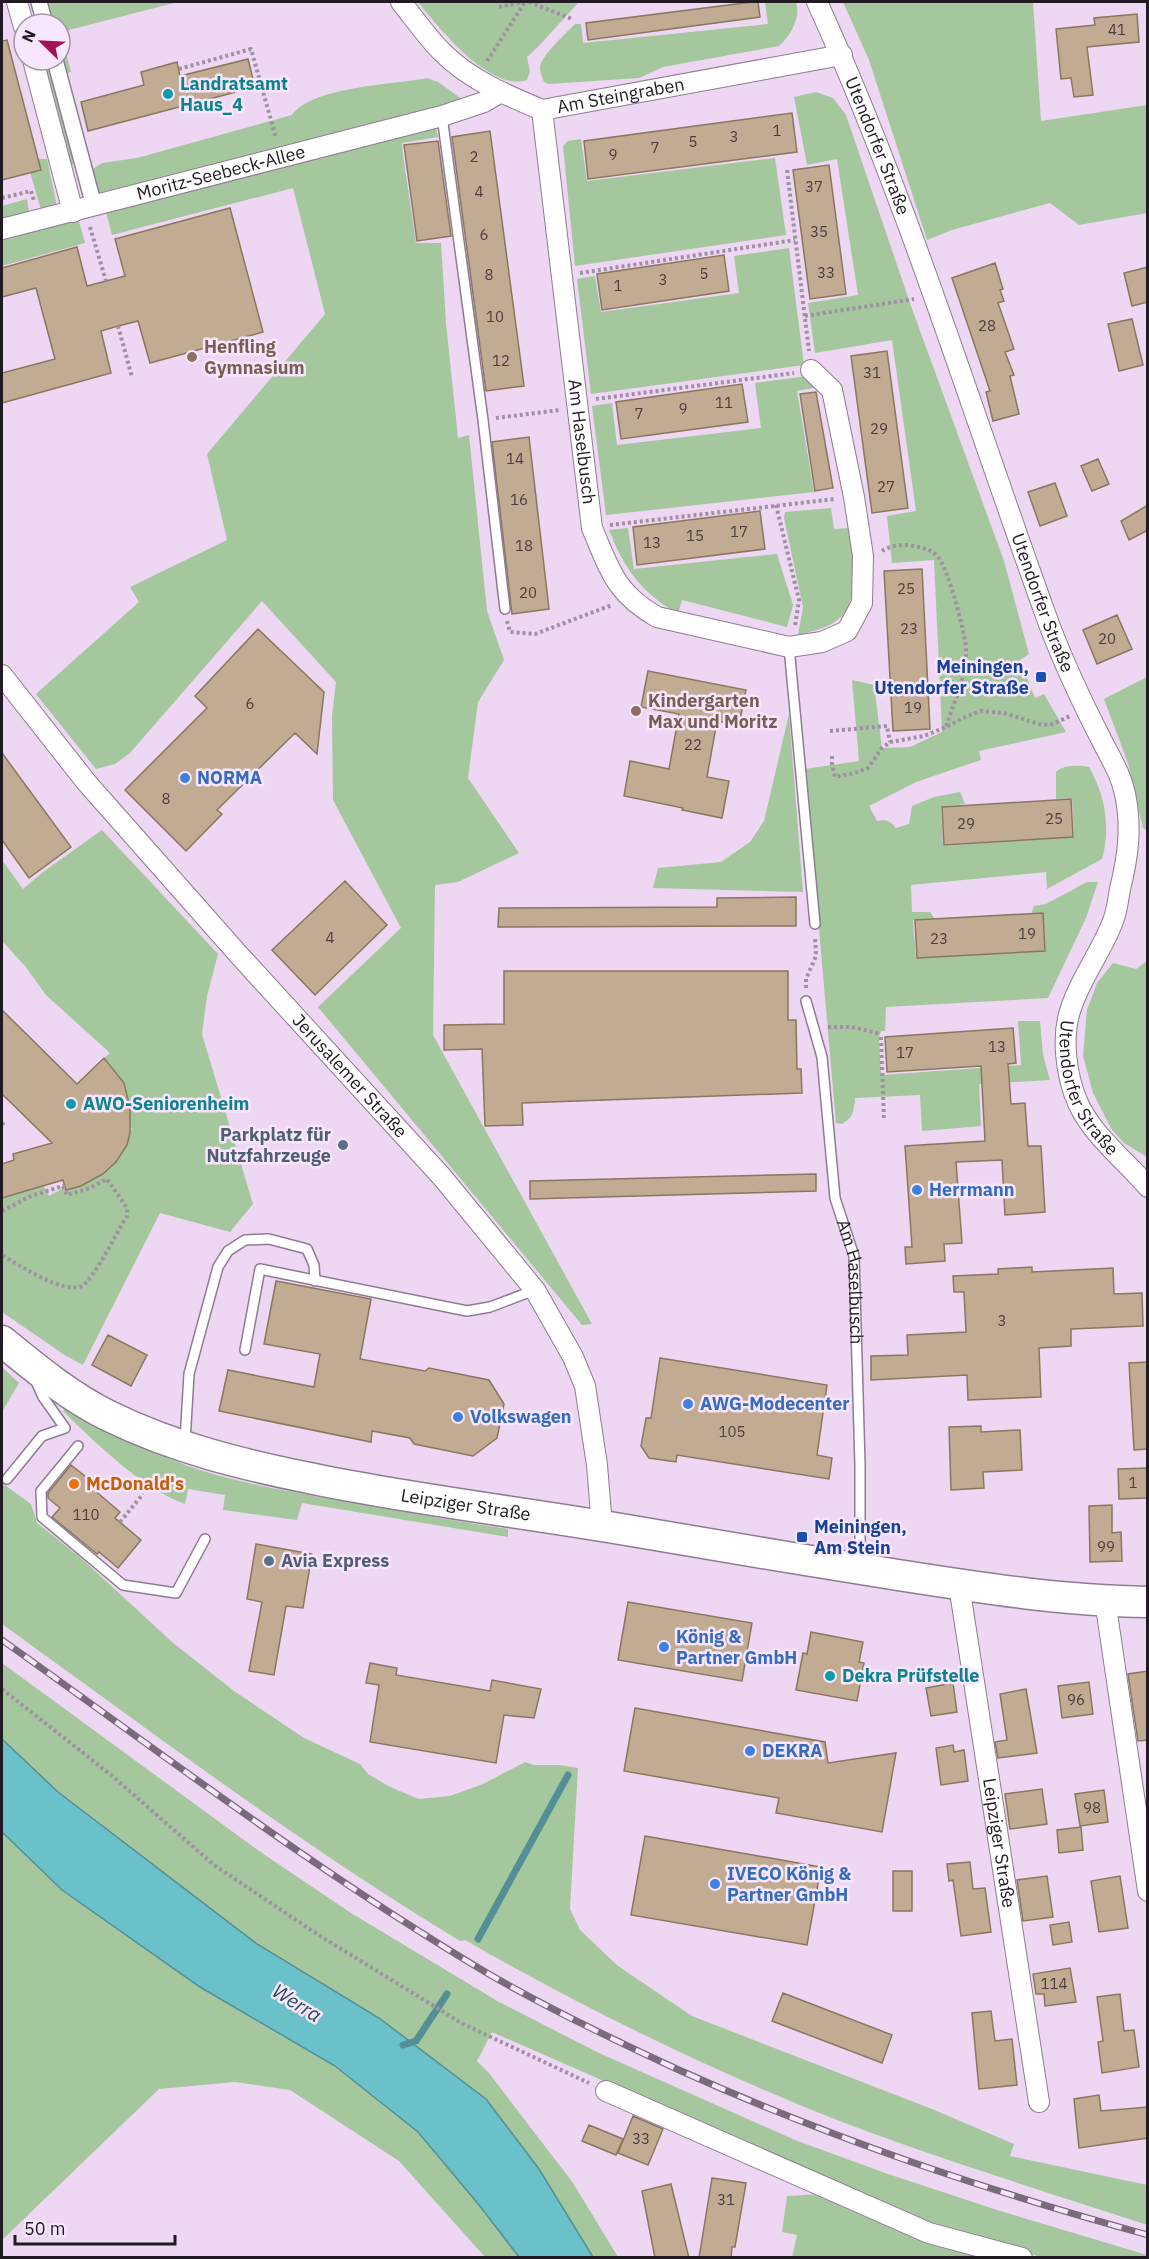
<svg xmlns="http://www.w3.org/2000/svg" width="1149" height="2259" font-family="'IBM Plex Sans',sans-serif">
	<rect width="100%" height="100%" fill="#edd7f2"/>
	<path fill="#a5c79e" d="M45,2H178L61,32L71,72L63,74L60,60V24H50Z
		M418,2H578V3L537,48L527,57L530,72L527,80C491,93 438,27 418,2Z
		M765,2H796C801,18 791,35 779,46L663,67L639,78L549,84L544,82C542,77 540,72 540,67C541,56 566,33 575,24H581L583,43L768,24Z
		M843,2H1033L1041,121L1147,105V213L1079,225L1050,203L952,230L927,240L869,60Z
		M40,60H49L73,155L72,185Z
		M427,78L438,82L462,99L438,107L99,193L93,169L102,163L137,158L292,115C313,86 393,85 427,78Z
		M816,92L833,98L846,115L911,306L1004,561L1029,654L1020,660L1035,698L1044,694L1066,732L979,751L981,760L916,782L869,806L877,821C887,819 890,821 896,828L909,824L912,806L934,797L960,792L965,804L941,807L943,846L1074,837L1072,798L1056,799V772C1063,765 1079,765 1089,767C1105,795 1111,827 1102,859L1047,889L1046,872L911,885L912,912H930L935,919L913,920L916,958L1045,951L1043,913L1031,914L1034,906L1046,904L1087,882H1098L1086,918L1048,998L886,1007L885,1031H881L879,1037L881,1075L1021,1065L1018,1021H1040L1043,1055L1050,1080L979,1084L981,1126L922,1131L920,1095L855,1098C854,1112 853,1117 842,1124L836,1123L805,769L859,761L852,680L874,685L882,748L910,747L942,732L934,560L892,563L887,516L916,511L892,340L815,353L808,303L858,295L837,159L807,165L794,97Z
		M436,128L438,137L402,143L403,155L416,243H441L446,323L458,438L469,435L487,611L504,660L478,702L468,778L519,853L458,882L435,885L433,1035L592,1324L582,1325L318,1007L401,928L333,800L332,716L336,682L262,601L130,753L115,764L96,769L36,694L139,602L130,587L227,540L207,454L325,314L293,188L112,235L106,212Z
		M581,139L587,181L775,158L786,235L575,266L563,146L568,141Z
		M38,159H47L57,206L41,210L30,172L41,169Z
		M27,199L29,212L2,219V206Z
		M78,218L85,243L2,266V238Z
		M789,248L804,365L591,394L577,279L595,276L601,312L739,293L734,256Z
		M809,376L818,387L797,391L814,492L606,515L592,406L612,403L617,445L761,428L755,383Z
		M831,508L834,529L850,528C852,554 860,589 845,612C835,627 813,631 798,635L803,607L784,518L785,512Z
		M628,528L634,569L777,554L793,605L787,627L682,600L678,614C641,592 625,570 609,530Z
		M1147,677V830L1143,828L1128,763L1104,699Z
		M789,714L803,892L653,888L658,868L721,862L750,842L764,821Z
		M102,830L218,954L207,996L202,1034L253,1204L230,1232L160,1213L83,1365L66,1356L2,1312V1198L44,1186L49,1196L65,1187L67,1190C102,1180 121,1163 132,1128L129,1127C132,1098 123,1078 104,1058L110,1053L46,995L25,966L2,941V860L23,889L43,872Z
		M1147,961V1157L1124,1143L1112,1130L1093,1093L1083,1056L1087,1010L1097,983L1113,963L1136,969Z
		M2,1367L19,1383L2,1412Z
		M67,1405C106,1426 144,1449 185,1465C226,1480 271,1488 314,1496C379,1508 443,1519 508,1529V1537L302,1503L297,1520L223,1510L225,1495L188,1489L185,1504C143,1489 94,1442 63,1411Z
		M2,1483L31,1504L37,1523L81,1558L172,1642L234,1691L304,1738L360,1764L368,1774L390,1787L419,1799L450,1796L483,1784L525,1762L534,1765H559L578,1768L570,1909L580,1930L618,1966L692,2016L932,2109L1014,2144L1010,2156L1147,2185V2225C1030,2186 910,2151 795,2103C682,2056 571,2001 465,1940L460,1941C301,1845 152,1732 2,1624Z
		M2,1663L259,1851L351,1913L499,2002L599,2053L795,2140L888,2174L997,2210L1147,2255L1148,2257H1041L930,2224L492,2032L477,2061L489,2073L573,2183L618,2257H485L399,2161L290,2090L235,2082L159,2089L2,2240Z
		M822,2194L1004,2257H792L797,2235L782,2232L787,2196Z"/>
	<path fill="#6ac1c9" stroke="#548f97" stroke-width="1.5" d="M2,1739L58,1792L257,1944L379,2018L486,2099L539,2169L593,2257H519L479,2205L418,2132L335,2066L200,1987L62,1890L2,1832Z"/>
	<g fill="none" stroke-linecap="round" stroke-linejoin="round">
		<path stroke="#548f97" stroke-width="7" d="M478,1939L568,1775
			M403,2045L416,2041L447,1994"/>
	</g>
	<path fill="#c1ab92" stroke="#8b765f" stroke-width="1.5" d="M752,2H758L760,17L588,40L586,23Z
		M1137,14L1139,42L1087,47L1093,95L1074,97L1071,78L1061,79L1056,29L1095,25L1094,18Z
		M7,40L41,170L2,180V41Z
		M248,59L255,87L88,131L81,102L144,85L141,72L177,62L180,76Z
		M792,113L797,152L588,179L584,141Z
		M490,131L524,386L486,391L452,137Z
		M438,141L451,236L417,241L404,145Z
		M829,165L846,294L810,299L793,170Z
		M230,208L263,332L150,363L138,321L118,326L101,331L111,373L2,403V373L55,359L36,288L2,297V268L77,247L87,286L125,276L115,239Z
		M724,255L729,291L602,310L597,274Z
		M995,263L1003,289L1000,290L1004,301L998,303L1014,349L1005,352L1014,375L1010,376L1019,414L993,421L986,392L990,391L952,278Z
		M1148,267V302L1132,306L1124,273Z
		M1132,319L1143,365L1119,371L1108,324Z
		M887,351L908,508L872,513L851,356Z
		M742,384L748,422L621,439L616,402Z
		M816,392L833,488L815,491L800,394Z
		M529,437L549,609L512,614L492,442Z
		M1098,459L1109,484L1092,491L1081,466Z
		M1055,483L1067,516L1040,526L1028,492Z
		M1148,505V530L1129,540L1121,521Z
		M760,511L765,549L637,565L633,527Z
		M922,569L930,729L893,731L884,571Z
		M1117,615L1132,649L1097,664L1083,630Z
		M258,629L324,692L317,754L295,733L217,810L222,814L186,851L125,790L207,708L195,696Z
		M648,671L746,690L739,725L717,721L707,777L729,781L722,818L682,810L683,808L624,796L630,761L669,769L679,714L641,707Z
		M2,753L71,847L29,878L2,840Z
		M1071,799L1073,837L944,845L942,807Z
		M345,881L387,925L315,995L272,950Z
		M796,897V926L498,927L499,908L717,907V898Z
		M1043,913L1045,951L917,958L915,920Z
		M504,971H788V1020H796L797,1069H801L802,1093L522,1103L523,1125L485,1126L482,1049L444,1050V1025L504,1024Z
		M2,1010L77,1084L104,1058L124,1083L130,1108V1133L127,1145L116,1162L103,1174L81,1186L66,1190L63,1180L2,1198V1164L14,1160L13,1154L52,1143L2,1094Z
		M1013,1028L1016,1063L1008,1064L1011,1104L1025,1103L1028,1146H1041L1045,1212L1005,1215L1002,1160L956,1162L962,1243L944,1244L945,1261L906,1264L905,1247H912L905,1146L985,1141L981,1066L887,1072L885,1037Z
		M816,1174V1191L530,1199V1181Z
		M1032,1267V1272L1113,1268L1114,1294L1142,1293L1143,1326L1071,1329V1346L1039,1348L1041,1397L968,1400L967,1375L871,1380V1356L908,1355L907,1335L966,1332L964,1292H954L953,1276L998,1274V1269Z
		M276,1281L371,1299L360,1359L425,1371L429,1368L489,1380L504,1404L497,1438L473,1456L414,1444L410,1438L372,1431L371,1442L219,1411L228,1370L314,1387L320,1354L264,1344Z
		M108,1335L147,1355L131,1386L92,1365Z
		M660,1358L827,1385L817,1455L832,1458L829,1479L677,1455L676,1462L649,1458L641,1446L646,1418H651Z
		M1148,1362V1449L1134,1450L1129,1363Z
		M981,1426V1432L1020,1430L1022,1470L983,1472L984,1488L951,1490L949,1427Z
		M71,1465L96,1485L93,1489L120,1512L115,1518L141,1540L118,1568L99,1552L97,1554L52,1517L60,1508L48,1498V1493Z
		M1148,1468V1498L1119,1499L1118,1469Z
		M1112,1505V1533L1121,1532L1122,1561L1090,1562L1089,1506Z
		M256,1544L312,1554L303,1608L286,1606L274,1675L249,1671L262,1602L247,1599Z
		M628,1602L752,1623L742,1681L618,1660Z
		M811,1632L863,1642L859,1662L864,1663L857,1701L796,1690L803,1653L807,1654Z
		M370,1663L397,1668L396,1675L490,1691L492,1680L541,1689L534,1718L504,1715L496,1763L370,1742L379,1685L366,1683Z
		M1148,1671V1740L1138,1741L1128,1674Z
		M1089,1682L1093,1714L1062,1718L1058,1686Z
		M953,1683L957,1712L931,1716L926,1688Z
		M1026,1689L1037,1753L998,1758L995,1742L1007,1740L1000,1694Z
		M635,1708L825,1742L828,1763L896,1753L882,1832L776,1813L779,1798L624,1771Z
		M953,1745L954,1752L964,1750L968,1781L941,1785L936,1748Z
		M1042,1789L1047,1824L1010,1829L1005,1794Z
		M1104,1790L1108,1822L1080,1826L1075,1794Z
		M1081,1827L1083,1850L1059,1853L1057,1830Z
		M645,1836L821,1867L807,1945L631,1915Z
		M970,1862L973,1889L985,1888L991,1932L961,1936L953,1880L949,1881L947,1864Z
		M893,1871H912V1911H893Z
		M1047,1876L1053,1917L1023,1921L1017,1880Z
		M1120,1876L1128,1928L1099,1932L1091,1881Z
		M1069,1922L1072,1942L1053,1945L1050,1925Z
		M1070,1968L1076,2002L1045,2006L1044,1994H1036L1033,1974Z
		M783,1993L892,2035L882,2063L772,2021Z
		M1120,1994L1124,2031L1134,2030L1139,2067L1102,2073L1098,2042L1103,2041L1097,1997Z
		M991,2011L995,2041L1012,2039L1017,2085L979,2089L972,2013Z
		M1099,2095L1101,2111L1148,2107V2138L1079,2148L1074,2099Z
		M633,2116L663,2129L648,2165L618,2153Z
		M589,2125L623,2139L616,2155L582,2141Z
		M712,2178L746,2183L735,2247H732L731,2258H699Z
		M671,2184L689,2258H655L642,2191Z"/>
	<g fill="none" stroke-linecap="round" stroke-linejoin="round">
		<g stroke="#8f7b93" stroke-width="12">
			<g id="service">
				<path d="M442,116L483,420L505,609"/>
				<path d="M789,647L815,924"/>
				<path id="s1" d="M806,1001L822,1057L835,1198L854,1256L860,1465V1543L857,1565"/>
				<path d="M245,1350L260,1269L467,1311L490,1307L535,1290"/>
				<path d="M185,1442L189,1374L218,1267L228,1251L245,1240L269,1239L307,1249L314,1265L315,1281"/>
				<path d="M78,1446L41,1491L42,1517L123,1585L176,1593L205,1539"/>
				<path d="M7,1479L42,1436L65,1428L43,1397L35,1379"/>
			</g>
		</g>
		<g stroke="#8f7b93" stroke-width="18">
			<path id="pedestrian" d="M39,2L45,24
				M55,60L94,206"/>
		</g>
		<g stroke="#8f7b93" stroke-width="22">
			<g id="minor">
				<path d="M17,2L24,27"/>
				<path id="s2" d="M401,2C414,18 427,37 442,52C470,80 506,95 542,110L842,55"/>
				<path id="s3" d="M817,2C909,203 973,416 1049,624C1064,664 1083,704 1102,741C1111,759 1121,774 1125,794C1132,827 1128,857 1120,889C1118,900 1117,911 1113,921C1102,951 1081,977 1071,1008C1061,1036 1066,1076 1078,1103C1093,1136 1124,1159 1148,1187"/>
				<path d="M33,60L73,212"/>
				<path id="s4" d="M542,110L592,528C610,570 615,593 657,617L789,647L822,642L847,631L862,603L863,556L854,497L832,390L811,370"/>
				<path id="s5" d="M2,229L442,116L484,102L501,92"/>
				<path id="s6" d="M2,675L87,783L239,955L442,1177L535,1290L573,1357L585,1386L597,1465L602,1526"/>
				<path id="s7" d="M959,1585L1039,2102"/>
				<path d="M1105,1600L1148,1891"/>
				<path d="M606,2091L929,2233L1022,2258"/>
			</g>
		</g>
		<g stroke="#8f7b93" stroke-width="33">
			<g id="primary">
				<path id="s8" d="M2,1341C35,1368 70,1397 109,1416C174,1448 244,1465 314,1479C426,1502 538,1514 650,1534C733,1548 815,1562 898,1575C981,1588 1064,1601 1148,1602"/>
			</g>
		</g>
		<path stroke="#a090a4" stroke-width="4" stroke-dasharray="3 3" stroke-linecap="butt" d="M529,2L572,19
			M499,7L522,2
			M487,61L525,2
			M179,69L251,49L276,138
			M787,170L809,351
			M2,198L31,191L34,201
			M90,227L106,281
			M580,273L795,240
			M805,316L914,299
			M118,326L132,377
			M596,399L794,373
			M496,418L560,410
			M776,505L799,600L795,626
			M610,525L835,499
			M882,551C890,545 904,544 913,546C923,548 931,549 938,557C948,568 966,635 966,651C966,677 954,702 946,727
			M507,621L510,632L535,634L612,605
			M830,731L887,726L890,742
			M832,756V764L835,777L855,773L868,768L882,748L890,742L924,736L946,727L967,716L981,711L1004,713L1042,725L1053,724L1070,716
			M806,988V979L816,956L815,937
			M828,1027H852L881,1034
			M881,1037L884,1120
			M2,1123L5,1127
			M2,1211L31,1196L63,1186L67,1195L90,1188L107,1179L127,1208V1216C118,1230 94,1279 82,1286C64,1295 17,1264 2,1255
			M120,1522L143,1494
			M2,1689L111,1775L214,1865L317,1934L463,2024L589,2083"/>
		<use href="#service" stroke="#fff" stroke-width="9"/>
		<use href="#pedestrian" stroke="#fff" stroke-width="15"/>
		<use href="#minor" stroke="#fff" stroke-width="20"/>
		<use href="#primary" stroke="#fff" stroke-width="30"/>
		<g stroke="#796b7c" stroke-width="7">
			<path id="rail" d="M2,1640C160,1752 320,1874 487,1973C549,2009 614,2040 679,2070C833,2139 985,2190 1148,2235"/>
		</g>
		<use href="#rail" stroke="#f8e6fc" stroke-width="4.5" stroke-dasharray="14" stroke-linecap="butt"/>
	</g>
	<g fill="#0f9aa8" stroke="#f8e6fc" stroke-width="2">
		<circle cx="168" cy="94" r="6"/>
		<circle cx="71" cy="1104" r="6"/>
		<circle cx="830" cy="1676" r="6"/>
	</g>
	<g fill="#8d6e63" stroke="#f8e6fc" stroke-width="2">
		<circle cx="192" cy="357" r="6"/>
		<circle cx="636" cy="711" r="6"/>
	</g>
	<g fill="#1a4fb4" stroke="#f8e6fc" stroke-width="2">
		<rect x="1035" y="671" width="12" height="12" rx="3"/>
		<rect x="796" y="1531" width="12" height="12" rx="3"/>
	</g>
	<g fill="#3f7fe0" stroke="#f8e6fc" stroke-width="2">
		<circle cx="185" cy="778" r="6"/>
		<circle cx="917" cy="1190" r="6"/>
		<circle cx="688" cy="1404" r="6"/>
		<circle cx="458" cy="1417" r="6"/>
		<circle cx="664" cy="1647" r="6"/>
		<circle cx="750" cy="1751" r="6"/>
		<circle cx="715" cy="1884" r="6"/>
	</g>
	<g fill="#5c6f8a" stroke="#f8e6fc" stroke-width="2">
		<circle cx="343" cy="1145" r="6"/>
		<circle cx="269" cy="1561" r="6"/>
	</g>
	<circle fill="#e8710a" stroke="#f8e6fc" stroke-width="2" cx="74" cy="1484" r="6"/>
	<g text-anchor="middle" stroke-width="5" stroke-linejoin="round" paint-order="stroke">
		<g font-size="15" fill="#4a3e3f">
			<text x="1117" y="35">41</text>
			<text x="777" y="136">1</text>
			<text x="734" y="142">3</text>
			<text x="693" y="147">5</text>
			<text x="655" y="153">7</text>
			<text x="613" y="160">9</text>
			<text x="474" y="162">2</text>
			<text x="814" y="192">37</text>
			<text x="479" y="197">4</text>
			<text x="819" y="237">35</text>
			<text x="484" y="240">6</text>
			<text x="826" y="278">33</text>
			<text x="704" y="279">5</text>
			<text x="489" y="280">8</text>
			<text x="663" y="285">3</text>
			<text x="618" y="291">1</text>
			<text x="495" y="322">10</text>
			<text x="987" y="331">28</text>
			<text x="501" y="366">12</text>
			<text x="872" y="378">31</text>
			<text x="724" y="408">11</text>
			<text x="683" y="414">9</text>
			<text x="639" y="419">7</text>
			<text x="879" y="434">29</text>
			<text x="515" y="464">14</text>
			<text x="886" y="492">27</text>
			<text x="519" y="505">16</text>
			<text x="739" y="537">17</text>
			<text x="695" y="541">15</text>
			<text x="652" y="548">13</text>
			<text x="524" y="551">18</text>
			<text x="906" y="594">25</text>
			<text x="528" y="598">20</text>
			<text x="909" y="634">23</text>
			<text x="1107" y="644">20</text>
			<text x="250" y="709">6</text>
			<text x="913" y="713">19</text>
			<text x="693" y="750">22</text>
			<text x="166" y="804">8</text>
			<text x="1054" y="824">25</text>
			<text x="966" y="829">29</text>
			<text x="1027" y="939">19</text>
			<text x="330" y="943">4</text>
			<text x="939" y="944">23</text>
			<text x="997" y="1052">13</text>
			<text x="905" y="1058">17</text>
			<text x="1002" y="1326">3</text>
			<text x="732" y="1437">105</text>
			<text x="1133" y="1488">1</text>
			<text x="86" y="1520">110</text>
			<text x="1106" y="1552">99</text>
			<text x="1076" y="1705">96</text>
			<text x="1092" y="1813">98</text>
			<text x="1054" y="1989">114</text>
			<text x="641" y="2144">33</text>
			<text x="726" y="2205">31</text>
		</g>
		<g font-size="18" font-weight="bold" fill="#0d838f" stroke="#f8e6fc" text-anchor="start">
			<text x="180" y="90">Landratsamt<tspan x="180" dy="21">Haus_4</tspan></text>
			<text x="83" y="1110">AWO-Seniorenheim</text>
			<text x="842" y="1682">Dekra Prüfstelle</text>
		</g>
		<g font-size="18" fill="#221a23" stroke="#f8e6fc">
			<text dy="6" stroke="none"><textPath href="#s2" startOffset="261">Am Steingraben</textPath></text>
			<text dy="6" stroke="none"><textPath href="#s3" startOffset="156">Utendorfer Straße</textPath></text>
			<text dy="6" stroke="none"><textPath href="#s5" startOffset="226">Moritz-Seebeck-Allee</textPath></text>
			<text dy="6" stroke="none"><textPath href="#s4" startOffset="334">Am Haselbusch</textPath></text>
			<text dy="6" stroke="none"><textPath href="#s3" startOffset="642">Utendorfer Straße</textPath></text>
			<text dy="6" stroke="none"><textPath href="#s6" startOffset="531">Jerusalemer Straße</textPath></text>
			<text dy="6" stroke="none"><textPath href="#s3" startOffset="1162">Utendorfer Straße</textPath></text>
			<text dy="6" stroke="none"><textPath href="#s1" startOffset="286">Am Haselbusch</textPath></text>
			<text dy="6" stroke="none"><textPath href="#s8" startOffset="500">Leipziger Straße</textPath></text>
			<text dy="6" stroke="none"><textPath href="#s7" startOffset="261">Leipziger Straße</textPath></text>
		</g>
		<g font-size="18" font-weight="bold" fill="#785e54" stroke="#f8e6fc" text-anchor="start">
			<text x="204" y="353">Henfling<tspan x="204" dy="21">Gymnasium</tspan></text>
			<text x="648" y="707">Kindergarten<tspan x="648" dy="21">Max und Moritz</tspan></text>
		</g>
		<g font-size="18" font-weight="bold" fill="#164399" stroke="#f8e6fc" text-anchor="end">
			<text x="1029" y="673">Meiningen,<tspan x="1029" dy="21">Utendorfer Straße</tspan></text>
			<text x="814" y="1533" text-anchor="start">Meiningen,<tspan x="814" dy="21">Am Stein</tspan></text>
		</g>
		<g font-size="18" font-weight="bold" fill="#366cbe" stroke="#f8e6fc" text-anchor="start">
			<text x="197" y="784">NORMA</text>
			<text x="929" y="1196">Herrmann</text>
			<text x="700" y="1410">AWG-Modecenter</text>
			<text x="470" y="1423">Volkswagen</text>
			<text x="676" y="1643">König &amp;<tspan x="676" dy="21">Partner GmbH</tspan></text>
			<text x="762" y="1757">DEKRA</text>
			<text x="727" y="1880">IVECO König &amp;<tspan x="727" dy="21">Partner GmbH</tspan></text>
		</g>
		<g font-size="18" font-weight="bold" fill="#4e5e75" stroke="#f8e6fc" text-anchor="end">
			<text x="331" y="1141">Parkplatz für<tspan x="331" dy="21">Nutzfahrzeuge</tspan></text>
			<text x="281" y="1567" text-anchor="start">Avia Express</text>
		</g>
		<g font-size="18" font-weight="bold" fill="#c56008" stroke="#f8e6fc" text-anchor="start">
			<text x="86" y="1490">McDonald's</text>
		</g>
		<g font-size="20" font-style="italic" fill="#244c50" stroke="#f8e6fc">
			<text transform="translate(297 2003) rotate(32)" y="7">Werra</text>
		</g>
	</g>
	<rect width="1149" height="2259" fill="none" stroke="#221a23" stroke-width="6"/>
	<g transform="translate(42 42) rotate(294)"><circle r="28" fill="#f8e6fc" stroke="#a294a5" stroke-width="1.5"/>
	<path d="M0-4.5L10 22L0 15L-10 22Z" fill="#a41253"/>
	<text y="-9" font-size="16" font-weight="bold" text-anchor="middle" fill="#221a23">N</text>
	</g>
	<path d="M15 2235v9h160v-9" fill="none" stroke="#221a23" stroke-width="3"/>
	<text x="24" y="2235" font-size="18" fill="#221a23" stroke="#f8e6fc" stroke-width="4.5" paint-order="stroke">50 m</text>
</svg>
